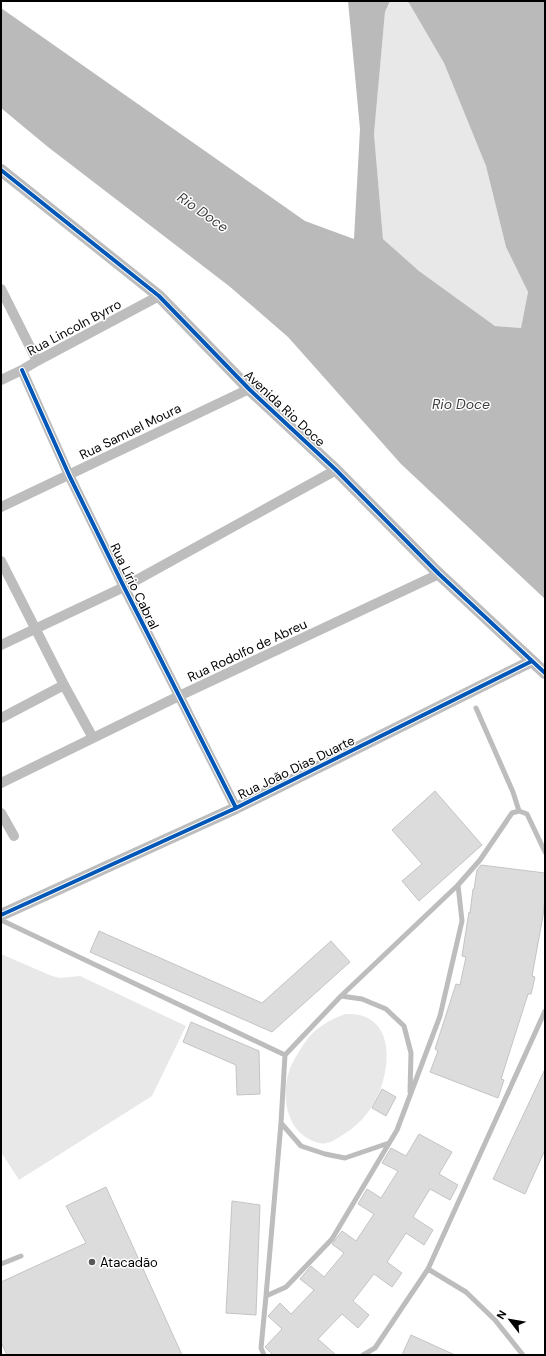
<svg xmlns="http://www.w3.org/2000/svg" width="546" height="1356" font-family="'DM Sans',sans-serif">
	<rect width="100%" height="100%" fill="#fff"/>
	<path fill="#e8e8e8" d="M390,1H406L409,3L444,63L486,166L506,247L528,292L521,328L495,326L419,271L383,239L374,134L385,12Z
		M1,954L52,976L60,978L80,976L186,1026L152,1096L19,1180L1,1152Z
		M345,1014C350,1014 357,1014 363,1016C397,1028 388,1077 375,1101C367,1116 355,1128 341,1136C335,1140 327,1145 319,1143C286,1135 280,1096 290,1068C295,1057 302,1046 309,1037C319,1026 331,1019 345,1014Z"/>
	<path fill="#bababa" d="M348,1H390L385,12L374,134L383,239L419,271L495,326L521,328L528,292L506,247L486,166L444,63L409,3L406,1H545V599L401,464L288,337L229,286L48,147L1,108V8L305,221L354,239L360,129Z"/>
	<path fill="#dcdcdc" stroke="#c4c4c4" d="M435,791L482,845L419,901L402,881L422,864L392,830Z
		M481,865L545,873V896L543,916L532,976L535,977L531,994H528L501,1079L504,1080L498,1098L430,1072L438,1051L435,1049L456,984L460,985L466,957L462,956L469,912L470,913L473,889H474L477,870Z
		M99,931L262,1003L331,941L350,962L272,1032L90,952Z
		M191,1022L259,1051L260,1094L237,1095L236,1065L183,1042Z
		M545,1069V1150L525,1194L493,1179Z
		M382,1089L396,1097L386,1116L372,1108Z
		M419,1134L452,1152L439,1174L458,1185L450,1200L430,1189L413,1217L433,1230L424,1245L406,1233L387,1262L402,1273L392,1287L374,1274L353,1301L369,1315L358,1328L342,1314L318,1339L336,1355H273L265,1347L282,1329L268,1316L280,1303L291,1314L314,1290L300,1279L311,1266L324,1277L344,1253L332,1244L342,1231L356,1241L374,1214L358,1204L367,1189L381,1198L398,1171L382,1163L391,1148L406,1156Z
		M106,1187L182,1355H7L1,1342V1282L86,1243L66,1206Z
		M232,1201L260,1205L256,1315L226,1313Z
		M411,1335L455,1355H402Z"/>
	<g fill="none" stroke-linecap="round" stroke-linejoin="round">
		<path stroke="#bdbdbd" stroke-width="5" d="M476,708L513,792L519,811
			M458,885L462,921L440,1016L397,1130L332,1239L286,1287L266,1296L281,1123L285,1055L341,996Z
			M458,885L480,860L512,813L519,811L527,814L545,852
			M1,920L285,1055
			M341,996L362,999L386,1009L404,1026L411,1053L410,1092
			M281,1123L301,1146L325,1154L345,1158L389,1143
			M1,1264L21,1256
			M428,1269L466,1292L495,1320L523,1355
			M264,1355L261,1348L266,1296
			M363,1355L375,1348L428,1269L545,1011"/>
		<path stroke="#bdbdbd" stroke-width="10" d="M1,289L37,361
			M22,370L69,475L124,587L236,808
			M1,380L22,370L37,361L159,296
			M1,507L249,389
			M1,561L64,685L93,738
			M1,645L124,587L336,470
			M1,718L64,685
			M1,783L179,696L439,574
			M1,813L14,836"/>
		<path stroke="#bdbdbd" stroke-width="12" d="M1,170L159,296L249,389L336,470L439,574L545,673
			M1,915L236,808L532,661"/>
		<g stroke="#fff" stroke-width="6">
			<path id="cycleway" d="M1,170L159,296L249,389L336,470L439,574L545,673
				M22,370L69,475L124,587L236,808
				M1,915L236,808L532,661"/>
		</g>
		<use href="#cycleway" stroke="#0057b8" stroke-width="4"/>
	</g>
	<circle fill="#595959" stroke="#fff" stroke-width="1.5" cx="92" cy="1262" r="4"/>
	<g text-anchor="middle" stroke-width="3" stroke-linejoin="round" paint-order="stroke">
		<g font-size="13" fill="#000" stroke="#fff">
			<text transform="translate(74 327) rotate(-28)" y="5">Rua Lincoln Byrro</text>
			<text transform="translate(285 408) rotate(43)" y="5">Avenida Rio Doce</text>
			<text transform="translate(130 431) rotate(-26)" y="5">Rua Samuel Moura</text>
			<text transform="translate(135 586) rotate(64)" y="5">Rua Lírio Cabral</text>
			<text transform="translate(247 650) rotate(-25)" y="5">Rua Rodolfo de Abreu</text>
			<text transform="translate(296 767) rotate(-26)" y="5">Rua João Dias Duarte</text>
		</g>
		<g font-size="13" fill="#000" stroke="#fff" text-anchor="start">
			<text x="100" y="1267">Atacadão</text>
		</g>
		<g font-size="14" font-style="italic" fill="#3e3e3e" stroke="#fff">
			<text transform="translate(203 212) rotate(35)" y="5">Rio Doce</text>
			<text x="461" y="409">Rio Doce</text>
		</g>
	</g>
	<rect width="546" height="1356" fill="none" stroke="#000000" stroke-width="4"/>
	<g transform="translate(510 1320) rotate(301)" stroke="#ffffff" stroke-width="3" paint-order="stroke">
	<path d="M0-3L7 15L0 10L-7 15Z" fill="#000000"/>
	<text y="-6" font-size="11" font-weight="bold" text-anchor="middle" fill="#000000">N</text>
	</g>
</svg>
